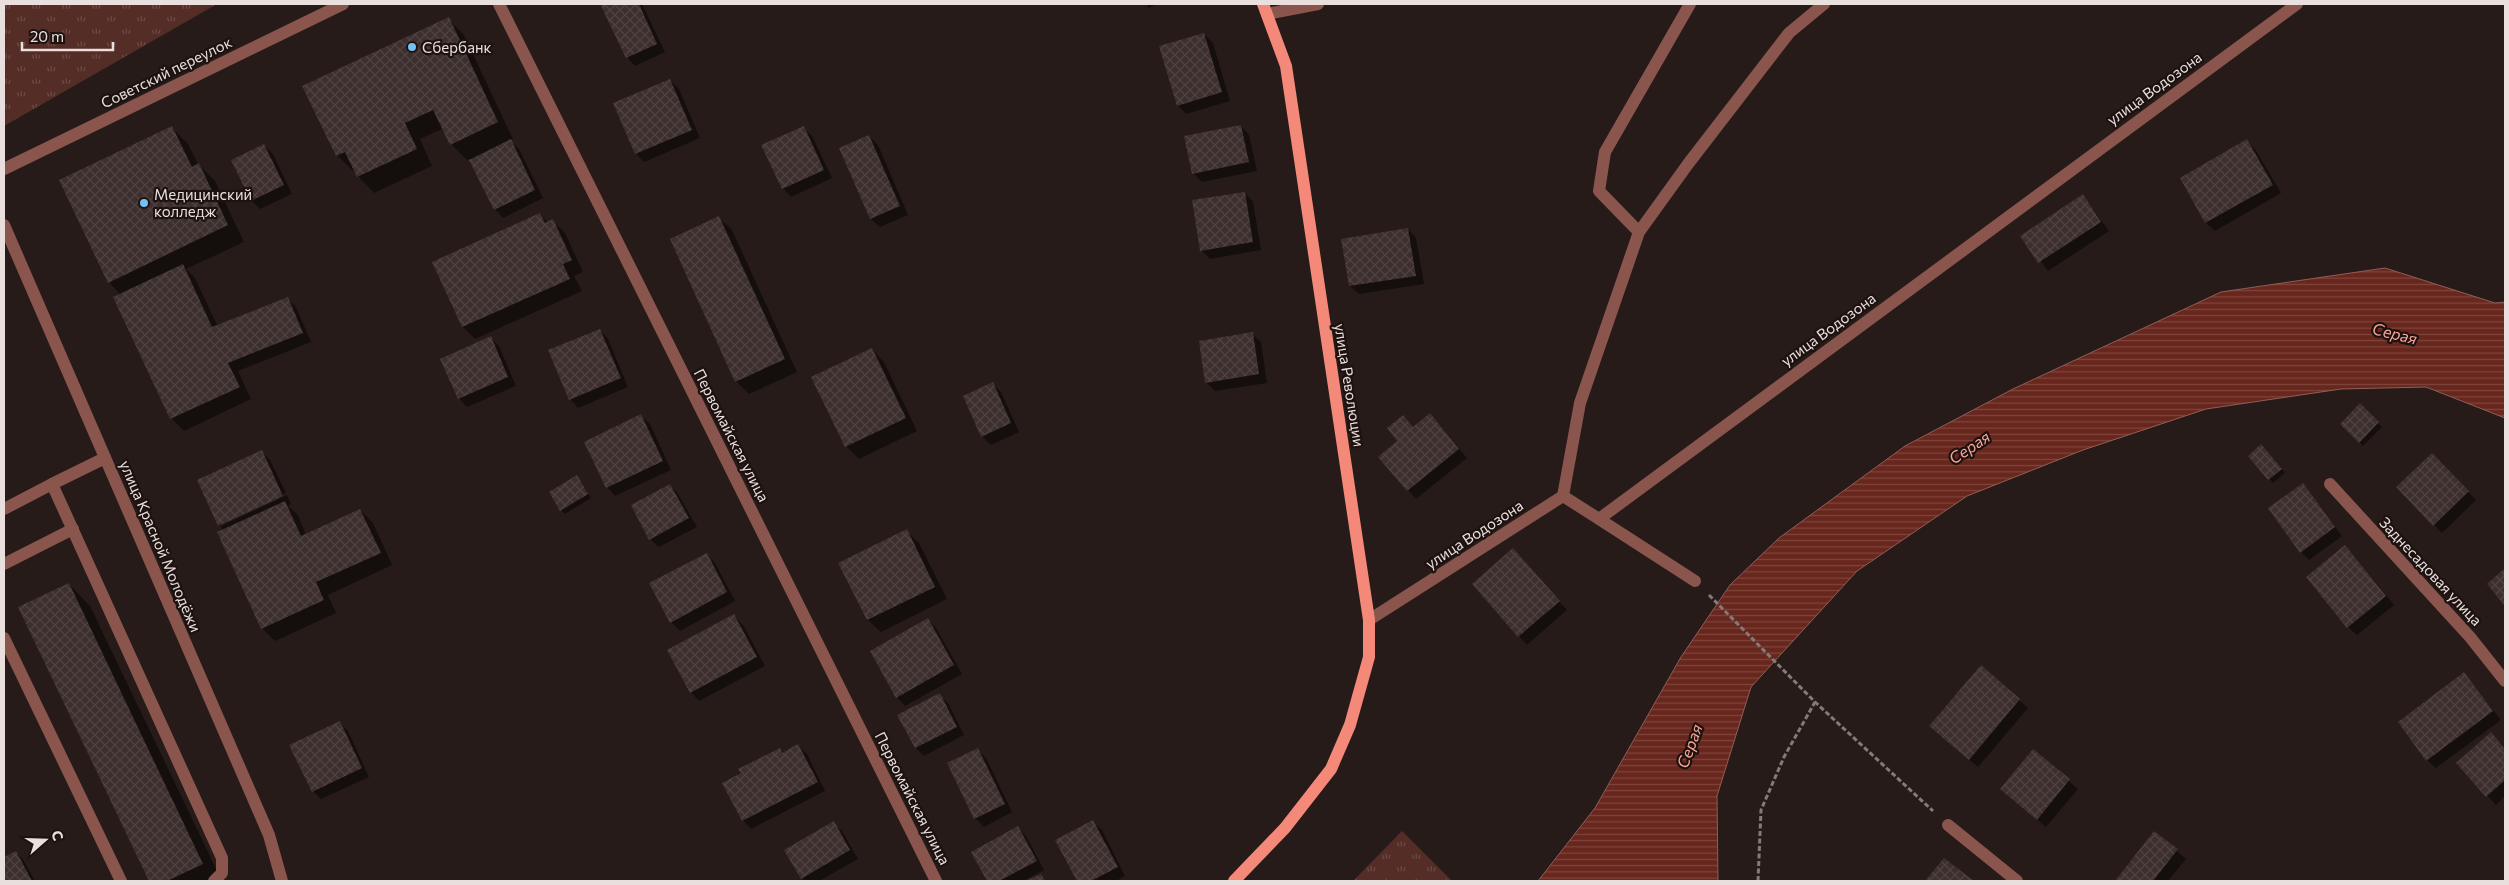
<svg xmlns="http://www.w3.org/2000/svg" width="2509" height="885" font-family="Commissioner,sans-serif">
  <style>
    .grass { fill: url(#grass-tufts) }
    .water { fill: url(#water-rules); stroke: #8f5e57 }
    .shadow { fill: #0007 }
    .building { fill: url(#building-cross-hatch) }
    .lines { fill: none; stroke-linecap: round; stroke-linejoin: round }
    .path { stroke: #847a78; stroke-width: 3; stroke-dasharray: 5 2.5; stroke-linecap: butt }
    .minor { stroke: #89554d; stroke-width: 12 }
    .major { stroke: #f58979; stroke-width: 12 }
    .poi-dot { fill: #73c1f5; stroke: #1d1210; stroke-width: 2 }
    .labels { text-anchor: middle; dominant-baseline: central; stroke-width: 4.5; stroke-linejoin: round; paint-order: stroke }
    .poi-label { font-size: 15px; fill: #e9e0de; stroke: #1d1210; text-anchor: start }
    .street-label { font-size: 15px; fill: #e9e0de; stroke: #1d1210 }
    .water-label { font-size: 16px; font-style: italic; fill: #f9a598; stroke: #1d1210 }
  </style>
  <defs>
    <pattern id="grass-tufts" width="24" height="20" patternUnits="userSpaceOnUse" patternTransform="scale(1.25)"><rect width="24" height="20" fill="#552d27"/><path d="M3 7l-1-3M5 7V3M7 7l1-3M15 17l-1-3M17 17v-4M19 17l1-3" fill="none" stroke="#6d4b46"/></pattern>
    <pattern id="water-rules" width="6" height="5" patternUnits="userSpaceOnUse" patternTransform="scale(1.25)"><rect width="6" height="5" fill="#68261d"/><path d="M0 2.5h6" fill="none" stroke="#7e453d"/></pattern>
    <pattern id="building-cross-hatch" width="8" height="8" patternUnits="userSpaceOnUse" patternTransform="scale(1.25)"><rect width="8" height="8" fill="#3c2f2d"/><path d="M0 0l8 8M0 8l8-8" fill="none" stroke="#4f4341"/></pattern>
  </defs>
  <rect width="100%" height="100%" fill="#271b19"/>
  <!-- grass -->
  <g class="grass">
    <path d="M4,4H217L4,126Z"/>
    <path d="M1402,831L1452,881H1353Z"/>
  </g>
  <!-- water -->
  <path class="water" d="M2385,268L2495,303L2505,302V418L2426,387L2341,389L2206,409L2083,450L1967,496L1857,571L1751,687L1717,796L1718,881H1538L1595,808L1681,657L1730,585L1779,538L1905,446L2013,389L2221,292Z"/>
  <!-- shadow -->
  <g class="shadow">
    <path d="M602,4H642L665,52L635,66L627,57Z"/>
    <path d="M1145,4H1157L1149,8Z"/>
    <path d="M448,19L464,35L513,139L510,140L519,149L543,198L503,218L495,209L470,159L467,160L451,144L444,128L420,139L432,166L374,193L358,176L355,170L353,171L337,155Z"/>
    <path d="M1204,34L1213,43L1230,101L1186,114L1178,105Z"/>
    <path d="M670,80L679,89L700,138L644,162L636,153Z"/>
    <path d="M1241,126L1249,135L1257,171L1202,182L1193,173Z"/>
    <path d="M803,127L812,136L832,178L791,197L783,188Z"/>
    <path d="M172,128L188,144L198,164L215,181L244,242L186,269L195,278L218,327L288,299L296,307L311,342L238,371L251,399L184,431L171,418L121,295L109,282Z"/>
    <path d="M869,136L878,145L908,215L880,227L871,219L841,148Z"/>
    <path d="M2247,141L2255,149L2281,193L2215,231L2206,223L2181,178Z"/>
    <path d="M264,145L273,154L292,194L260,209L252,201Z"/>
    <path d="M1245,193L1253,202L1261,250L1210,259L1201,250Z"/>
    <path d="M2083,196L2109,231L2048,271L2022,236Z"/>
    <path d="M540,214L548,223L553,221L565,233L583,272L574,276L582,291L475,339L463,327Z"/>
    <path d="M719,218L732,230L797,372L749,394L736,381Z"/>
    <path d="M1408,229L1416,238L1424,284L1359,294L1350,286Z"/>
    <path d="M600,330L608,339L628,387L578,408L570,399Z"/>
    <path d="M1252,334L1261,342L1267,383L1215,391L1206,382Z"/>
    <path d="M491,338L499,346L516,386L467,407L459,398Z"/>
    <path d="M872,349L884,362L917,431L859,459L846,446Z"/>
    <path d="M993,384L1001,392L1019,432L991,445L982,436Z"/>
    <path d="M2360,405L2382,427L2363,446L2341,424Z"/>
    <path d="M641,416L650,424L671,470L615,496L607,487Z"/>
    <path d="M1438,423L1467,458L1416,499L1380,457L1413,428Z"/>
    <path d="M2265,450L2285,473L2273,483L2250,456Z"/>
    <path d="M262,452L270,460L286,493L221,523V526L287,495L291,504L288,506L298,515L306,535L360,510L373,523L392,565L328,595L336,613L275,641L262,628L224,530L219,525Z"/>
    <path d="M2432,455L2476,500L2442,533L2398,487Z"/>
    <path d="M577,477L591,498L565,514L561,510Z"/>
    <path d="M670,485L678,494L697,527L659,547L650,539Z"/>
    <path d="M2303,485L2342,536L2309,560L2301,552Z"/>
    <path d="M906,531L919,543L947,599L881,632L868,620L840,563Z"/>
    <path d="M1513,549L1567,610L1527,645L1519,636Z"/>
    <path d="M706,554L715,563L735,601L680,631L671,622Z"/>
    <path d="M2353,555L2394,605L2357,635L2348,627Z"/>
    <path d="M69,584L90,606L222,881H150L20,608Z"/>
    <path d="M734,616L743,625L765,666L699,701L691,692Z"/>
    <path d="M928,620L936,628L962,674L905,706L897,697Z"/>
    <path d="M1981,667L2028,708L1978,767L1939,734Z"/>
    <path d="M2464,674L2501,720L2436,768L2427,760Z"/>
    <path d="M939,695L948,703L964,735L924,756L916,748Z"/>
    <path d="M339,722L348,731L369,777L321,799L313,791Z"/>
    <path d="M2499,742L2505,749V796L2496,805L2458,764Z"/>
    <path d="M798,746L807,754L825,791L751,829L743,820L779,749L783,753Z"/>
    <path d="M977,750L986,758L1012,812L984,827L975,818Z"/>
    <path d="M2033,751L2078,789L2046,827L2002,789Z"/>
    <path d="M1093,822L1102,830L1125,876L1116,881H1078L1057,840Z"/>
    <path d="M833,823L842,831L858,859L819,881H805L802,878Z"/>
    <path d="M1018,828L1026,836L1044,870L1023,881H988L972,852Z"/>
    <path d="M2155,833L2186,859L2168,881H2118Z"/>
    <path d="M16,852L24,861L35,881H4V858Z"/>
  </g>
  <!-- building -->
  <g class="building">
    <path d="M600,4H639L657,44L626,58Z"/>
    <path d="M449,17L498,122L450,145L433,110L405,123L417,149L357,177L345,152L336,156L302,86Z"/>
    <path d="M1204,33L1222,92L1177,106L1159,46Z"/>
    <path d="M670,79L692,130L635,154L613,103Z"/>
    <path d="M1241,125L1249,162L1192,174L1184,136Z"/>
    <path d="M172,126L192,167L199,163L228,225L108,283L59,180Z"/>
    <path d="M804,126L824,170L782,189L761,145Z"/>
    <path d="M869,135L900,206L870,219L839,148Z"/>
    <path d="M511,139L535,190L494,210L469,160Z"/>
    <path d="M2247,139L2273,185L2205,223L2180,178Z"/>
    <path d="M264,144L284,185L251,201L231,160Z"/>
    <path d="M1245,192L1253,242L1200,251L1192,200Z"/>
    <path d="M2083,194L2101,222L2038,263L2020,236Z"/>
    <path d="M540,213L545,223L553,219L572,260L563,264L570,279L462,327L432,262Z"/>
    <path d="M719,216L785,359L735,382L670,239Z"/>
    <path d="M1408,228L1416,276L1349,286L1341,239Z"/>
    <path d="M183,264L212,327L288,297L303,333L228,363L240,387L170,419L113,297Z"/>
    <path d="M600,329L621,378L569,400L548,350Z"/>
    <path d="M1253,332L1259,374L1205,383L1199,341Z"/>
    <path d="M491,336L508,377L458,399L440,359Z"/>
    <path d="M872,348L906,418L845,447L811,377Z"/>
    <path d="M993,382L1011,423L981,437L963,396Z"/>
    <path d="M2360,403L2379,422L2359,443L2340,424Z"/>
    <path d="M1430,413L1459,449L1407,491L1378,457L1397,441L1387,428L1403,415L1413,427Z"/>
    <path d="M641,414L663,461L606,488L584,442Z"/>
    <path d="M2261,444L2282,469L2268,480L2248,456Z"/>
    <path d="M262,450L283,496L218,526L197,480Z"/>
    <path d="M2432,453L2469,491L2433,526L2396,487Z"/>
    <path d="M577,475L588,494L560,511L549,492Z"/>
    <path d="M2303,483L2335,527L2300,553L2268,508Z"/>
    <path d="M670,484L689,518L649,540L631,505Z"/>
    <path d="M285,501L301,536L360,509L381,553L316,582L324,600L261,629L217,532Z"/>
    <path d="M907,529L935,587L867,620L838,563Z"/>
    <path d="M2345,545L2386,596L2347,628L2306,577Z"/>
    <path d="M1513,548L1560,601L1518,637L1472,584Z"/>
    <path d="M707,553L727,592L670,623L649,583Z"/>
    <path d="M2505,568V606L2487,584Z"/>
    <path d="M69,583L203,864L167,881H149L18,607Z"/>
    <path d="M734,614L757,657L690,693L667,650Z"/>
    <path d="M928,618L954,665L896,698L870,651Z"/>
    <path d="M1981,665L2020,699L1969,760L1929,726Z"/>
    <path d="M2464,672L2493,711L2426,761L2398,722Z"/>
    <path d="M940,693L957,727L915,748L897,715Z"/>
    <path d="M340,721L362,768L312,792L289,745Z"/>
    <path d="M2491,732L2505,749V780L2486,797L2456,763Z"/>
    <path d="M798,744L818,782L742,821L722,783L741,773L738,769L780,748L782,753Z"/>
    <path d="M978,748L1005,804L974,819L947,763Z"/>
    <path d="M2033,749L2070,779L2037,820L2000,789Z"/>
    <path d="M1093,820L1118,867L1091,881H1077L1055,840Z"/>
    <path d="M834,821L850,850L801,879L784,850Z"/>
    <path d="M1018,826L1037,861L999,881H987L971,852Z"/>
    <path d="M2154,831L2178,849L2153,881H2115Z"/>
    <path d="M16,851L32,881H4V857Z"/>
    <path d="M1944,858L1974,881H1925Z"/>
    <path d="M1041,874L1045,881H1026Z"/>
  </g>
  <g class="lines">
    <!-- path -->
    <g class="path">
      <path d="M1709,595L1815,702L1933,811"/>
      <path d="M1758,881L1761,810L1784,757L1815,702"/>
    </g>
    <!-- minor -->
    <g class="minor">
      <path d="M499,4L936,881"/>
      <path d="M1267,14L1318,4"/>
      <path d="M4,169L343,4"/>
      <path d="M4,225L269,835L282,881"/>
      <path d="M1639,232L1599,191L1605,152L1690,4"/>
      <path d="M105,458L52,484L222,858V873L214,881"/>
      <path d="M2330,484L2470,637L2505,681"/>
      <path d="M1563,496L1580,403L1639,232L1688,164L1789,33L1824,4"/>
      <path d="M4,509L52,484"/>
      <path d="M1599,519L1695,581"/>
      <path d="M4,564L73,529"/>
      <path d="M1369,620L1563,496L1599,519L2297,4"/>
      <path d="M4,638L121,881"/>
      <path d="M1948,825L2017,881"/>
    </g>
    <!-- major -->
    <path class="major" d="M1234,881L1285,828L1331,769L1350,725L1369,657V620L1286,66L1263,4"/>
  </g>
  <!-- markers -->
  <g class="poi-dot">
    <circle cx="412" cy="47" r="5"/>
    <circle cx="144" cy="203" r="5"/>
  </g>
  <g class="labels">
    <!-- poi labels -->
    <g class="poi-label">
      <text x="422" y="47">Сбербанк</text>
      <text x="154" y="194">Медицинский<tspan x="154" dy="17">колледж</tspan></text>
    </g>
    <!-- street labels -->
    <g class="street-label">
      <text transform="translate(166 72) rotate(-26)">Советский переулок</text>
      <text transform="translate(2154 88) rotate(-36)">улица Водозона</text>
      <text transform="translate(1828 329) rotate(-36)">улица Водозона</text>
      <text transform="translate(1350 385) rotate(81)">улица Революции</text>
      <text transform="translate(732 435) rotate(63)">Первомайская улица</text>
      <text transform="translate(1474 534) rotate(-33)">улица Водозона</text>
      <text transform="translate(161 546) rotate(67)">улица Красной Молодёжи</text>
      <text transform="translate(2431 571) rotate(47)">Заднесадовая улица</text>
      <text transform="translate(913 798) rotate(63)">Первомайская улица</text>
    </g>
    <!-- water labels -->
    <g class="water-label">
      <text transform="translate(2395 333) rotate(14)">Серая</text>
      <text transform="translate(1969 447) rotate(-34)">Серая</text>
      <text transform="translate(1689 746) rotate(-70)">Серая</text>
    </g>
  </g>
  <!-- border -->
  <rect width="2509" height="885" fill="none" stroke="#e9e0de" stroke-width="10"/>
  <!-- north arrow -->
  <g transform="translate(45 840) rotate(70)" stroke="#1d1210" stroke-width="4" paint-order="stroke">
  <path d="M0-4L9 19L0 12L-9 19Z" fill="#e9e0de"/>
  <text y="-8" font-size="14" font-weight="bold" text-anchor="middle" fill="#e9e0de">С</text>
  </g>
  <!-- scale -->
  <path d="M22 42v8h91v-8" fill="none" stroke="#e9e0de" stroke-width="2.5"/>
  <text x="30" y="42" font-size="15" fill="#e9e0de" stroke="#1d1210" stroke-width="4" paint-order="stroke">20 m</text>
</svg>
